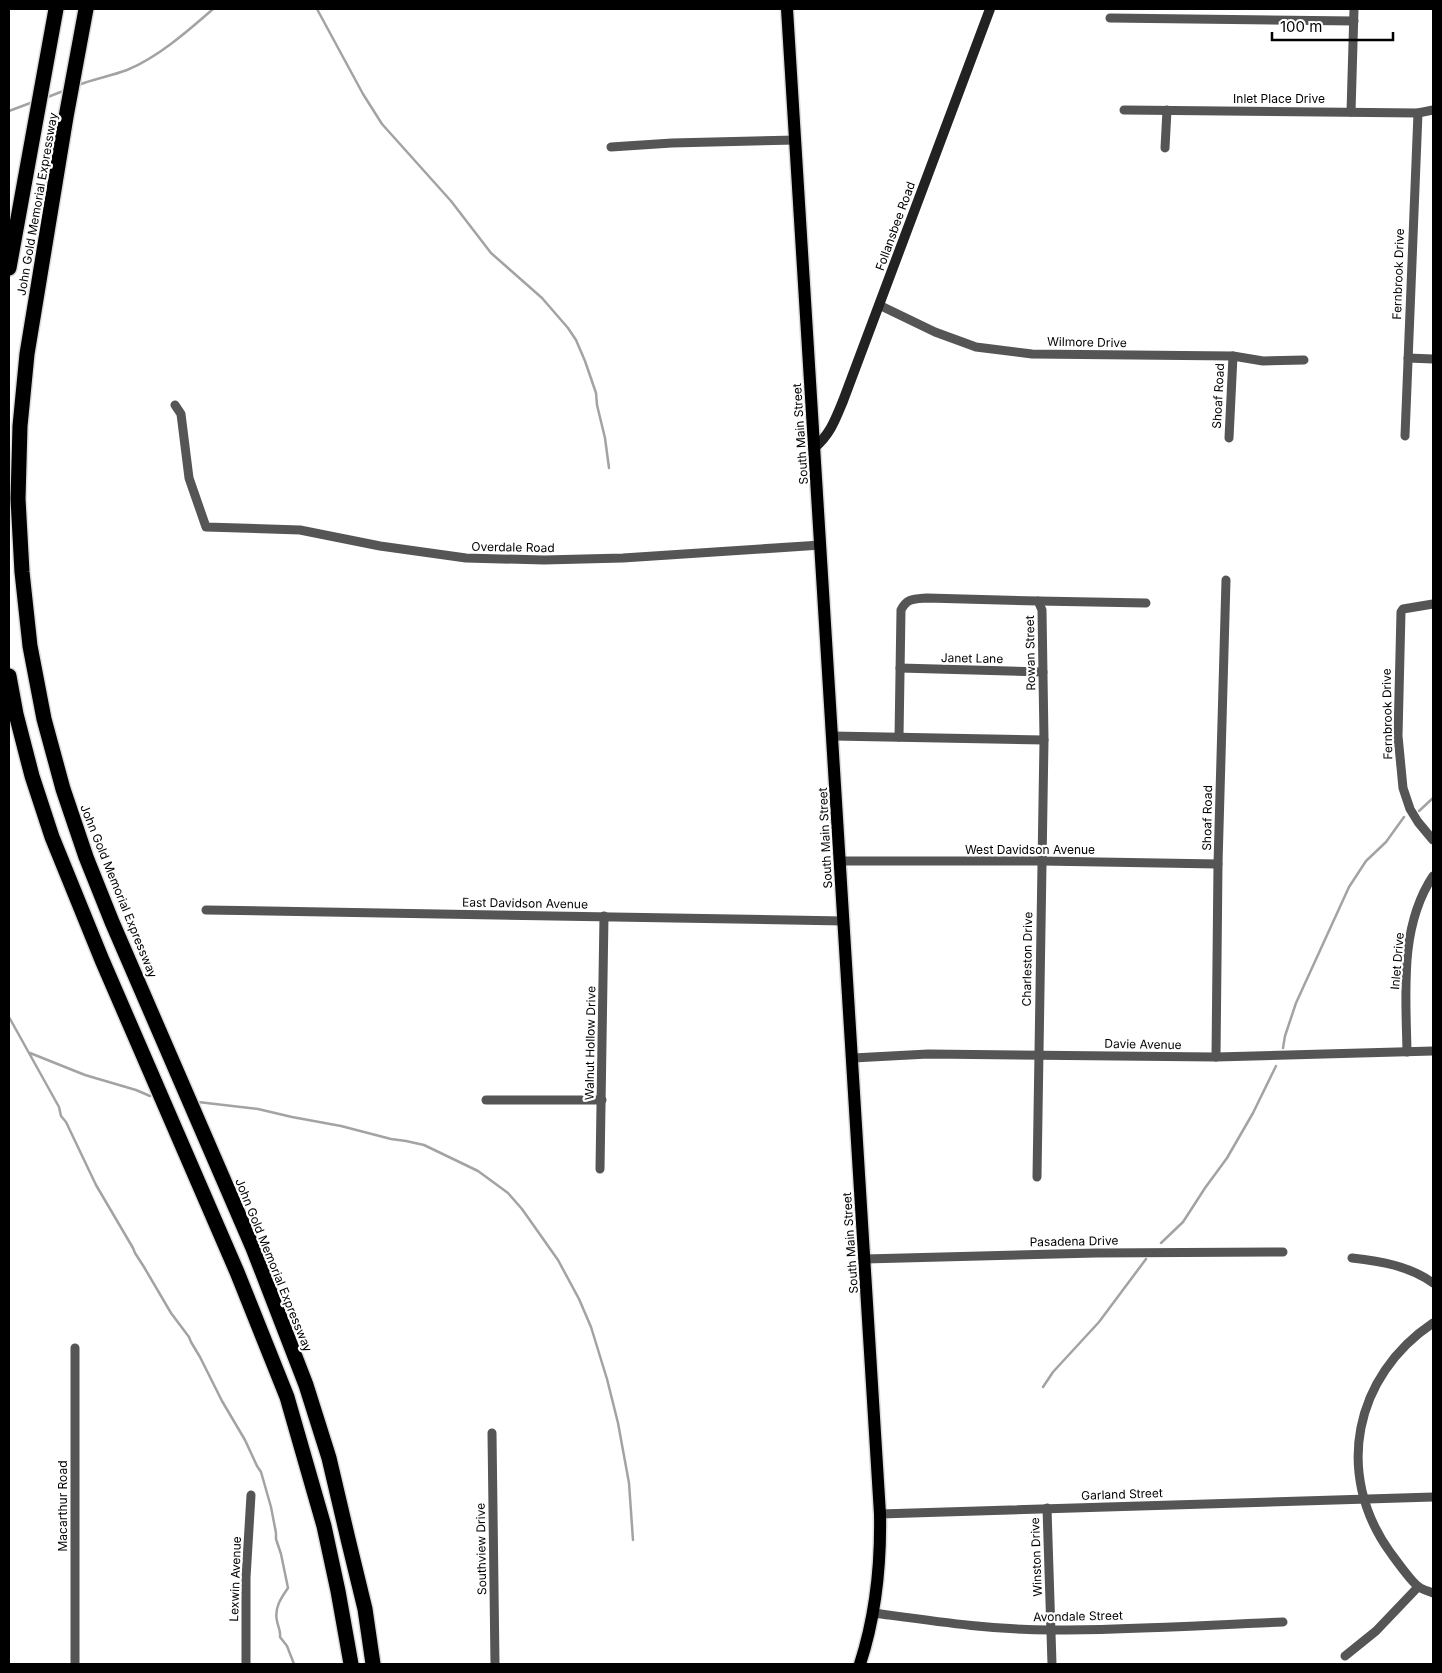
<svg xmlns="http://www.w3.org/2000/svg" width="1442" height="1673" font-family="Inter,sans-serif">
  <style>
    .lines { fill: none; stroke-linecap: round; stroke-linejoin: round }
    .stream { stroke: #a3a3a3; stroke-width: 2.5 }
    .primary-casing { stroke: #dbdbdb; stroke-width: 15 }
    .highway-casing { stroke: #dbdbdb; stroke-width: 18 }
    .street { stroke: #555; stroke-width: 9 }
    .secondary { stroke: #222; stroke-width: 10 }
    .primary { stroke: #000; stroke-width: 12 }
    .highway { stroke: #000; stroke-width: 15 }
    .labels { text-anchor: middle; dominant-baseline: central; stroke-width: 4.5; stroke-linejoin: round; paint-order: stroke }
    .street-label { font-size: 12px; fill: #000; stroke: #fff }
  </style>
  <rect width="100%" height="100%" fill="#fff"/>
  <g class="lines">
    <!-- stream -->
    <g class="stream">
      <path d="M317,9L363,94L382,124L451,201L491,253L542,298L568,328L576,340L585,361L596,393L597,405L605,438L609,468"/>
      <path d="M78,85C94,79 111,76 127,70C158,57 188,31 213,9"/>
      <path d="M45,98L66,90"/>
      <path d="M9,111L33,102"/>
      <path d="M1419,811L1433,798"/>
      <path d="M9,1017L59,1107L61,1116L66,1122L96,1185L133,1248L135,1253L144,1267L171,1313L189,1337L191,1342L200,1357L222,1401L245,1440L257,1466L261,1472L271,1507L276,1533V1539L281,1554L288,1588C281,1598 274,1608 277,1621C278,1627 281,1631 280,1637L287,1646L294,1664"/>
      <path d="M1283,1048L1285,1036L1296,1003L1349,887L1366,861L1386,842L1404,817"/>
      <path d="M30,1053L85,1075L136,1090L150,1096"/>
      <path d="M198,1102L258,1109L292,1117L341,1126L391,1139L406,1141L424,1145L478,1171L508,1193L522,1209L558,1260L579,1299L591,1327L607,1379L618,1423L629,1483L633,1540"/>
      <path d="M1161,1243L1183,1222L1205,1188L1227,1158L1253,1113L1276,1066"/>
      <path d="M1043,1387L1053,1372L1099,1322L1146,1259"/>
    </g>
    <defs>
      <path id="primary" d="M787,9L880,1514C881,1566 876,1615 860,1664"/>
      <g id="highway">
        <path d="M86,9L66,117L27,354L20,426L18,499L22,572L30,646L44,719L63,789L86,857L112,922L253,1248L306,1385L329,1458L348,1539L365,1609L373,1664"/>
        <path d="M9,268L56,9"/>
        <path d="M9,676L16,714L32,776L52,837L102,960L237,1272L287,1397L324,1526L338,1591L351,1664"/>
      </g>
    </defs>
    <!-- primary casing -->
    <use href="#primary" class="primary-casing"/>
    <!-- highway casing -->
    <use href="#highway" class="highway-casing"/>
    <!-- street -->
    <g class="street">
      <path d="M1110,18L1354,21"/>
      <path d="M1124,110L1418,113L1433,110"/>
      <path d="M1351,112L1354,9"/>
      <path d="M611,147L672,143L796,140"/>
      <path d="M1165,148L1167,110"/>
      <path d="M879,305L935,332L976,347L1032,354L1233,356L1263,361L1304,360"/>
      <path d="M1408,358L1433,359"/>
      <path d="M175,405L181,414L189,478L206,527L300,530L380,546L466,558L544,560L623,558L821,545"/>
      <path d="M1405,436L1418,113"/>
      <path d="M1229,438L1233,356"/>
      <path d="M1038,601L1146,603"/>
      <path d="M1433,604L1403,609L1401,612L1398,736L1403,788L1410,809L1418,822L1433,840"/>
      <path d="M900,668L1043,672"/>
      <path d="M833,736L1044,740"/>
      <path d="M899,737L901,610C907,598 914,599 927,598L1038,601L1042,610L1044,740L1037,1177"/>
      <path d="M841,861H1041L1218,864"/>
      <path d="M206,910L844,921"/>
      <path d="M1407,1052C1406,993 1399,927 1433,876"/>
      <path d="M1216,1057L1218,864L1226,580"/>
      <path d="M853,1058L928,1054L1216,1057L1433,1051"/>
      <path d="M486,1100H602"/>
      <path d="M600,1169L604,916"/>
      <path d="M1352,1258C1380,1261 1410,1266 1433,1283"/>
      <path d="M865,1259L1096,1253L1283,1252"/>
      <path d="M1433,1323C1354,1376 1334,1474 1390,1552C1396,1560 1412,1583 1419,1587C1423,1590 1429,1591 1433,1593"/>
      <path d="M75,1348V1664"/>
      <path d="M492,1433L495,1664"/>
      <path d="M1047,1508L1052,1664"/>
      <path d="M880,1514L1433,1497"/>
      <path d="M874,1613C933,1621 992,1630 1052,1630C1129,1630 1206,1625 1283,1622"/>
      <path d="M1345,1656L1376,1631L1418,1587"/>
      <path d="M246,1664V1578L251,1495"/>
    </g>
    <!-- secondary -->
    <path class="secondary" d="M815,447C830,435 836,418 843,401L990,9"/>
    <!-- primary -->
    <use href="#primary" class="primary"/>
    <!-- highway -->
    <use href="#highway" class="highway"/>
  </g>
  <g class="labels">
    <!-- street labels -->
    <g class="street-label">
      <text x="1279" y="98">Inlet Place Drive</text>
      <text transform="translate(37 204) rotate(-80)">John Gold Memorial Expressway</text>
      <text transform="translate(895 226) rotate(-70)">Follansbee Road</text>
      <text transform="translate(1398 274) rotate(-88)">Fernbrook Drive</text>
      <text transform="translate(1087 342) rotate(1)">Wilmore Drive</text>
      <text transform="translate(1218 396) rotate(-87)">Shoaf Road</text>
      <text transform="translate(800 434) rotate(-94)">South Main Street</text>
      <text transform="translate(513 547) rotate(1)">Overdale Road</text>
      <text transform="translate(1030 653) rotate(-91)">Rowan Street</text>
      <text transform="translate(972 658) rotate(1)">Janet Lane</text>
      <text transform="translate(1387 714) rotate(-91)">Fernbrook Drive</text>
      <text transform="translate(1207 818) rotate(-89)">Shoaf Road</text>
      <text transform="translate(825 838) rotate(-93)">South Main Street</text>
      <text x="1030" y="849">West Davidson Avenue</text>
      <text transform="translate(119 891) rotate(68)">John Gold Memorial Expressway</text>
      <text transform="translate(525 903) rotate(1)">East Davidson Avenue</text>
      <text transform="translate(1027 959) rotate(-89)">Charleston Drive</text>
      <text transform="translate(1397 961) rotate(-85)">Inlet Drive</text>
      <text transform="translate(590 1043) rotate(-89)">Walnut Hollow Drive</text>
      <text transform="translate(1143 1044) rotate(1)">Davie Avenue</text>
      <text transform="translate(1074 1241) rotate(-1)">Pasadena Drive</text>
      <text transform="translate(850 1243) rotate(-94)">South Main Street</text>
      <text transform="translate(274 1265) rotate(68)">John Gold Memorial Expressway</text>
      <text transform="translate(1122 1494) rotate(-2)">Garland Street</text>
      <text transform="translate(62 1506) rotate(-90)">Macarthur Road</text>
      <text transform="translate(481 1549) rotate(-91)">Southview Drive</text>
      <text transform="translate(1036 1557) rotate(-92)">Winston Drive</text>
      <text transform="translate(235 1579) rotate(-88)">Lexwin Avenue</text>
      <text transform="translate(1078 1616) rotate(-1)">Avondale Street</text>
    </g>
  </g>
  <!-- border -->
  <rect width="1442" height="1673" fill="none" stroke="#000000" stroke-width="20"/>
  <!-- scale -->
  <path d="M1272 32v8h121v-8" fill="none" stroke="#000000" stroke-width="2.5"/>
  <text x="1280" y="32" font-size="15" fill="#000000" stroke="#ffffff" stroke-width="4" paint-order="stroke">100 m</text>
</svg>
